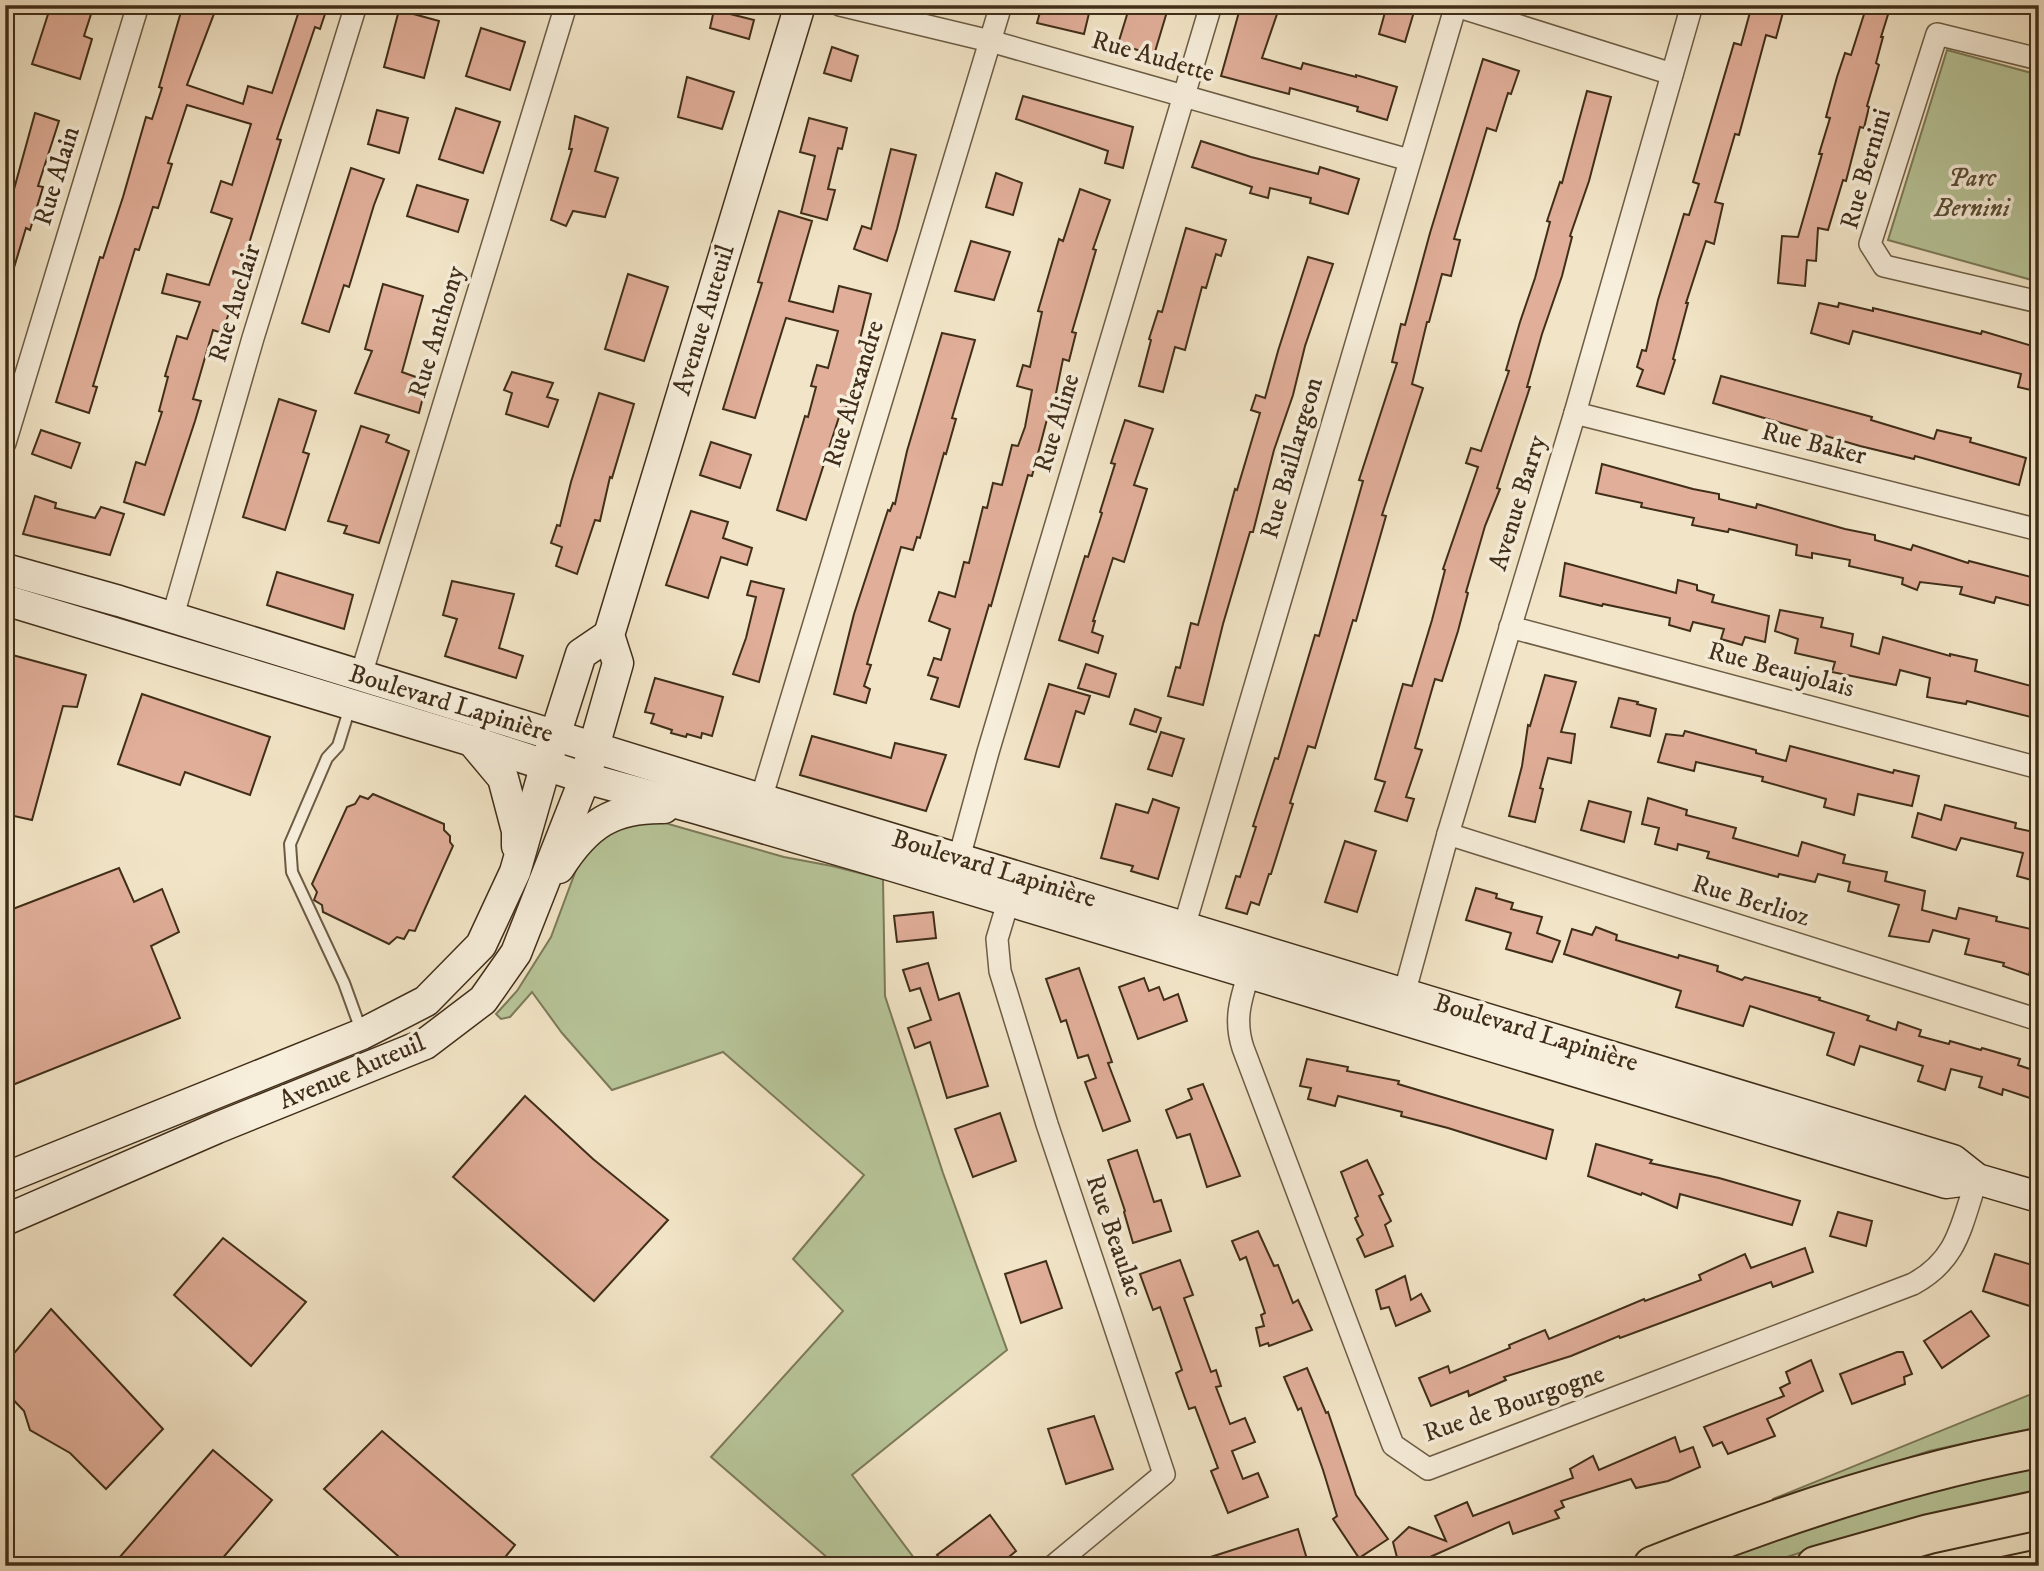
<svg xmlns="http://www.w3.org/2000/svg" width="2044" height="1571" font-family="'IM FELL DW Pica',serif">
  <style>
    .green { fill: #b7c599; stroke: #7c7a59; stroke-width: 2 }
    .building { fill: #e1ae99; stroke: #402e19; stroke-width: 2 }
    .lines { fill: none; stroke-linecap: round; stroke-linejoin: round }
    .lane-casing { stroke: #6c5c44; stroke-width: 14 }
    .street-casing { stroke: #6c5c44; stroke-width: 24 }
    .secondary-casing { stroke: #402e19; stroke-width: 33 }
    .highway-casing { stroke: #402e19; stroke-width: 42 }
    .lane { stroke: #f7eedb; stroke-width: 10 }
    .street { stroke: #f7eedb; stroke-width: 21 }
    .secondary { stroke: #f7eedb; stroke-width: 30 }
    .highway { stroke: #f2e5c7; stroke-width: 38 }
    .tram { stroke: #402e19; stroke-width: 2 }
    .labels { text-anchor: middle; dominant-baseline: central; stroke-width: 7; stroke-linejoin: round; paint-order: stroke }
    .street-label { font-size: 26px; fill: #402e19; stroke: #f7eedb }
    .park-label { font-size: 26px; font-style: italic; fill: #584c33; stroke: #f7eedb }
  </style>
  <rect width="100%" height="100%" fill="#f2e5c7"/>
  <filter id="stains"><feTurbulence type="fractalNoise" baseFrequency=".00286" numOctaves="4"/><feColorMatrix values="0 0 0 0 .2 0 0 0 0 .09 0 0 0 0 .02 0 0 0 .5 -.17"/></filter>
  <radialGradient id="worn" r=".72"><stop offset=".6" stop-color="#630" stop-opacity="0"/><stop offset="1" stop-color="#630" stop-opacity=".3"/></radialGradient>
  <!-- green -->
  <g class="green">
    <path d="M1947,50L2039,75V282L1888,240Z"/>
    <path d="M658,821L784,857L832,866L883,879L885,996L943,1173L1007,1350L852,1475L920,1566H837L711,1457L843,1311L793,1259L864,1175L723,1052L612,1090L562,1033L532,992L510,1017L501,1019L496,1014L517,991L551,937L576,870L586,853L618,827Z"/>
    <path d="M2039,1391V1427L1929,1451L1773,1503V1499Z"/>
    <path d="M2039,1464V1492L1821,1546L1759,1566H1691L1803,1524Z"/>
  </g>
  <!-- building -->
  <g class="building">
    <path d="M51,5H94L84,36L92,39L80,79L32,64Z"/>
    <path d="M183,5H197L215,11L187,85L243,104L248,86L272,93L301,5H328L320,29L315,27L277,139L281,140L247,250L250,251L238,287L222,333L213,330L193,399L201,401L195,421L164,515L124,502L136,462L145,465L162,412L159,411L168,377L165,376L177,336L187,339L200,302L162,293L167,274L209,285L232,219L211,212L221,181L232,185L251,124L187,105L168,163L172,164L158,208L153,207L139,250L135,249L113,320L93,386L97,387L89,413L56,402L100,257L103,258L123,197L146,117L152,119L162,88L159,87Z"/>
    <path d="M1042,5H1091L1084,34L1037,23Z"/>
    <path d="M1130,5H1169L1154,55L1118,44Z"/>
    <path d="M1241,5H1251L1277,14L1262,58L1301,69L1303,63L1356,77V75L1397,87L1387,120L1357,111L1358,107L1290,88L1289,94L1221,76Z"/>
    <path d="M1387,5H1416L1405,42L1379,34Z"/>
    <path d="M1752,5H1785L1776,38L1766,35L1739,135L1735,134L1715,202L1723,204L1714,244L1706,241L1686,303H1688L1673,359L1675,360L1664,394L1637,386L1643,370L1637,367L1642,350L1646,351L1658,300L1684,214L1689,215L1699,184L1693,182L1734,43L1741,45Z"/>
    <path d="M1867,5H1891L1881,37H1883L1876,63L1879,65L1867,106L1869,107L1864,128L1860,127L1846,181L1843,180L1828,230L1818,228L1816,261L1807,260L1805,286L1778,283L1782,236L1798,237L1822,154H1819L1830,118L1826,117L1837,77L1845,53L1851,55Z"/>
    <path d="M399,10L439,21L424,78L384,67Z"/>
    <path d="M714,10L754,20L749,39L710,28Z"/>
    <path d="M481,28L525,42L510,90L466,76Z"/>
    <path d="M832,47L858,56L851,81L824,73Z"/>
    <path d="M1483,59L1519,71L1511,94L1508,93L1496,131L1487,128L1454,239L1460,240L1451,276L1442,274L1429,322H1427L1412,384L1423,388L1382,515L1386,516L1356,621L1353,620L1315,748L1308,746L1290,803L1293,804L1271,874H1269L1259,905L1251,902L1247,914L1226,908L1236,876L1240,877L1256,827L1253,826L1275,758L1278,759L1315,635L1319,636L1363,481L1359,480L1397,363L1392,362L1401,324L1405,325L1430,233Z"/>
    <path d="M687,77L734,92L722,129L678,117Z"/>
    <path d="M1587,91L1611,97L1589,181L1570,236L1572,237L1562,276L1542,334L1527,387H1530L1497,488L1500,489L1485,526L1466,592L1468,593L1458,631L1442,681L1435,679L1415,748L1422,750L1406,797L1414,799L1407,821L1375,811L1385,782L1375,779L1403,684L1412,686L1432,620L1445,570L1443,569L1478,467L1466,463L1471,448L1481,451L1509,371L1506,370L1520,322L1535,278L1550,222L1547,221L1560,182L1562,183Z"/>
    <path d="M1023,96L1133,127L1123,168L1105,163L1108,151L1016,119Z"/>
    <path d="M456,108L500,122L483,173L439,159Z"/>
    <path d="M377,110L408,118L399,153L368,144Z"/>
    <path d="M35,113L59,121L38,186L43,187L30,230L26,228L9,284L5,283V199L11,200Z"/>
    <path d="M575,116L608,128L595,171L618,178L605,217L573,211L566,226L551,220L572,149H569Z"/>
    <path d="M809,118L847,128L842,149L838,148L828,189L835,190L827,220L801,213L815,156L800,152Z"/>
    <path d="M1201,141L1251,157L1318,174L1320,167L1359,179L1348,214L1310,203L1311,198L1270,188L1268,198L1250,193L1252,187L1192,167Z"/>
    <path d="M891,149L916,155L897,229L887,261L854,249L862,226L871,229Z"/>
    <path d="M351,168L384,179L374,205L349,287L344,285L329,332L302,323Z"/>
    <path d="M996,173L1022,183L1013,215L986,207Z"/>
    <path d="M417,185L468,200L458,232L407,216Z"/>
    <path d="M1080,189L1110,200L1093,249L1096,250L1072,332L1076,333L1069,361L1063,359L1053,408H1050L1032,476L1028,475L991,606L989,605L959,707L931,699L938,678L928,675L934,658L941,660L950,629L929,621L939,592L955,597L964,562L969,563L983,507L987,508L993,483L1002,485L1012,445L1018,446L1025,427L1032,390L1017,386L1023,365L1030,367L1042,312L1038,311L1059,239L1063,241Z"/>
    <path d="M779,211L812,221L789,301L833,312L839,286L871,294L860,339L865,341L858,368L843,418L839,417L806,520L777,510L805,416L808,417L816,387L811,386L817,365L828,368L838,331L786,318L755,418L723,409L762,283L758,282Z"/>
    <path d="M1186,228L1226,240L1221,256L1216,254L1206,288L1202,287L1185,350L1175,347L1163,392L1139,386L1151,340L1149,339L1158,311L1162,312Z"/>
    <path d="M971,241L1010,252L994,300L955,291Z"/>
    <path d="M1308,257L1333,264L1305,346L1293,395L1274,450L1253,532H1250L1223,624L1203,705L1168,696L1176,667L1180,668L1191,623L1198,625L1235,489L1237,490L1254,433L1260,413L1251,410L1256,395L1265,398L1278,351Z"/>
    <path d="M628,274L668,287L644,361L605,349Z"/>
    <path d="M383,284L423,296L402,372L427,381L419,413L355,393L372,351L365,349Z"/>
    <path d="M1819,303L1838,307L1839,303L1873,311V308L1981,334L1982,331L2039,348V392L2018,387L2021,374L1853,331L1849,344L1811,333Z"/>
    <path d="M942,333L975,340L952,418L956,419L946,454L944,453L920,538L917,537L913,550L901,547L867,664L871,665L864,686L870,689L866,703L834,694L854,614L888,510L890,511L893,503L895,504L907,451Z"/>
    <path d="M512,372L553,383L547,397L558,400L548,427L506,414L512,393L504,390Z"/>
    <path d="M1721,376L1872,417L1871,420L1934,439L1937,430L1971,438L1970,442L2026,458L2019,485L1915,456L1914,459L1860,446L1713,403Z"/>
    <path d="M599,393L634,404L612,478L610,477L600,521L595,520L577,574L556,566L562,547L551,543L557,525L560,526L571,482Z"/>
    <path d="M279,399L316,411L303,452L309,454L285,530L243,517Z"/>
    <path d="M1125,420L1153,429L1134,485L1147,489L1124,562L1113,558L1093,621H1095L1092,632L1103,636L1098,653L1059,640L1085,556L1088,557L1102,513L1100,512L1115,464L1111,463Z"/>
    <path d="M361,426L389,435L386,442L409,451L379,543L344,533L347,526L328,521Z"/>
    <path d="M41,430L80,443L71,468L32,454Z"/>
    <path d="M711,442L751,455L740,488L700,475Z"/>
    <path d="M1602,464L1693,489L1719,494V499L1756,508L1757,504L1845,529L1875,535V540L1911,550L1913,545L1968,563L1969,561L2039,579V608L1996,597L1994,603L1960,594L1962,587L1920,582L1917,590L1902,584L1903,578L1849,566L1850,560L1812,553V558L1796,555L1797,545L1729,529L1728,532L1692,525L1694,518L1641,507L1642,503L1596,493Z"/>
    <path d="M35,496L56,503L55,508L95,518L101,507L124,514L110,555L23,534Z"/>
    <path d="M691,511L728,522L723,538L752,548L747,565L721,557L708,598L666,585Z"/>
    <path d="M1565,563L1676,593L1678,580L1697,585V590L1714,595L1712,602L1769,616L1765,642L1745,637L1742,645L1721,639L1724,629L1693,622L1690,631L1669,625L1670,618L1603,604L1602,606L1560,596Z"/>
    <path d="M277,572L353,595L344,629L267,605Z"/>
    <path d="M452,581L514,594L499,648L523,656L516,678L445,656L457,619L443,615Z"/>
    <path d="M751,581L784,589L759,682L733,674L746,638L756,597L747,595Z"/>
    <path d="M1780,610L1823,618L1821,627L1853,634L1851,646L1879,654L1883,637L1950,656V654L1977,660L1975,671L2039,688V719L1967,701L1966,704L1927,697L1930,678L1900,670L1896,685L1832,672L1835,662L1795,653L1798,639L1775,631Z"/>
    <path d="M5,653L86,675L77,707L63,706L32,820L5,814Z"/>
    <path d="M1086,664L1116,674L1109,697L1078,688Z"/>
    <path d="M1545,675L1576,682L1561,732L1575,734L1571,763L1548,758L1540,788L1543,789L1535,822L1509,816L1522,766L1528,725L1530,726Z"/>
    <path d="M655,678L723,697L712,736L702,733L701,738L687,734L686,737L671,733L672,730L651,723L654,714L645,712Z"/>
    <path d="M1049,684L1090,696L1084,714L1076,711L1059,767L1025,759Z"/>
    <path d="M142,694L270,737L250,795L185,772L180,785L118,764Z"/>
    <path d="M1619,698L1638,702L1637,704L1656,709L1650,736L1611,727Z"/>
    <path d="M1135,709L1161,718L1156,732L1130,724Z"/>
    <path d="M1685,731L1756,750V753L1786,761L1790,746L1893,773L1894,770L1919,776L1912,806L1858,794L1854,815L1824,807L1826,799L1762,781L1763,777L1696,762L1694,771L1658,762L1666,734L1683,736Z"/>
    <path d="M1161,732L1184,739L1172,776L1148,769Z"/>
    <path d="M812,736L891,758L895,743L946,755L926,811L800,775Z"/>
    <path d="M373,794L444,824V830L450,836V842L453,846L415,931L409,930L404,939L397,937L389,944L323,912L322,905L314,900L317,892L312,884L347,807L355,804L360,796L368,799Z"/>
    <path d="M1648,798L1687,810L1686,815L1736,828L1733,838L1798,856L1802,842L1845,855L1843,863L1887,872L1885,881L1925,891L1922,910L1956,919L1959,908L1997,917L1996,921L2039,931L2029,975L2003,966L2004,963L1965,954L1969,939L1933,930L1929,942L1889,936L1899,905L1848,891L1850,882L1818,874L1815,882L1779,874L1778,877L1707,858L1709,852L1678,844L1677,850L1655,844L1659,828L1642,824Z"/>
    <path d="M1153,799L1179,808L1158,879L1131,871L1133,866L1101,858L1116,804L1148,813Z"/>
    <path d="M1589,801L1631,812L1624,842L1581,830Z"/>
    <path d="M1945,805L2016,823L2015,828L2039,833V882L2017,876L2023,853L1961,838L1956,850L1912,837L1918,813L1941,820Z"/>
    <path d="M1345,841L1376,851L1357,912L1325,902Z"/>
    <path d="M119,868L134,902L162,889L179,932L151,946L180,1018L5,1088V912Z"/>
    <path d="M1476,888L1497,894L1496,898L1513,903L1511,909L1542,917L1537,933L1560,941L1552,962L1506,949L1511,933L1466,920Z"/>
    <path d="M933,912L936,938L897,942L894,916Z"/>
    <path d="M1596,927L1617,935L1616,940L1678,958L1679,955L1718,966L1717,971L1742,980L1745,977L1820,998L1819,1000L1869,1016L1867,1020L1896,1030L1898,1022L1921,1030L1919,1036L1949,1044L1950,1041L1981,1050L1982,1048L2020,1059L2018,1065L2039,1072V1101L2003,1089L2002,1095L1979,1087L1982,1077L1951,1069L1945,1090L1918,1081L1923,1066L1860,1046L1854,1065L1827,1055L1834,1033L1750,1006L1743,1026L1676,1007L1681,991L1564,954L1572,929L1592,935Z"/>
    <path d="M928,963L939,1000L959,993L988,1086L947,1098L930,1042L915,1048L908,1028L931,1020L920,988L910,991L903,970Z"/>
    <path d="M1079,968L1112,1062L1108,1063L1130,1121L1103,1131L1085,1082L1096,1078L1088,1055L1078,1058L1066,1020L1061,1022L1046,979Z"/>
    <path d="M1144,978L1149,991L1159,987L1164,1000L1178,994L1187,1021L1138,1039L1119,987Z"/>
    <path d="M1307,1059L1348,1067L1347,1071L1399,1081L1398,1084L1553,1130L1546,1159L1448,1128L1401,1116L1402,1112L1338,1096L1335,1106L1308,1099L1311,1088L1300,1086Z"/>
    <path d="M1203,1084L1240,1176L1207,1187L1190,1134L1177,1138L1166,1110L1192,1099L1188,1089Z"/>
    <path d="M525,1096L593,1159L668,1220L594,1301L453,1177Z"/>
    <path d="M1000,1113L1016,1161L973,1177L955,1129Z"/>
    <path d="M1596,1144L1652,1160L1650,1163L1719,1178L1800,1201L1792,1225L1680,1194L1677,1208L1642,1193L1641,1195L1588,1176Z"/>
    <path d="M1137,1150L1154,1202L1161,1200L1171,1231L1133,1243L1124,1212L1125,1211L1108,1160Z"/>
    <path d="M1367,1160L1383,1194L1379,1196L1391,1221L1385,1225L1393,1246L1365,1257L1357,1239L1363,1235L1355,1218L1358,1216L1341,1172Z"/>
    <path d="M1838,1212L1872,1221L1866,1246L1830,1236Z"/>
    <path d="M1258,1231L1274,1266L1278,1265L1293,1303L1298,1300L1312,1330L1269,1346L1268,1343L1260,1346L1256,1328L1264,1326L1261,1315L1265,1313L1246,1257L1240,1260L1232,1241Z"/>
    <path d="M223,1238L306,1302L251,1366L174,1295Z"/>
    <path d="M1805,1248L1813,1272L1773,1287L1771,1282L1620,1338L1619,1336L1571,1356L1504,1377L1506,1380L1469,1396L1468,1391L1431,1406L1419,1378L1448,1366L1450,1373L1510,1348L1509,1345L1545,1330L1549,1339L1644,1299L1645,1301L1701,1280L1699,1275L1745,1254L1751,1268Z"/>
    <path d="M1995,1254L2039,1267V1309L1983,1291Z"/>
    <path d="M1180,1260L1193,1295L1184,1298L1211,1372L1216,1370L1221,1386L1216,1387L1230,1424L1245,1418L1255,1442L1232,1451L1243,1479L1258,1473L1268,1497L1228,1513L1211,1471L1218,1468L1195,1407L1189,1409L1176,1373L1182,1370L1160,1307L1153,1310L1140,1274Z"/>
    <path d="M1046,1261L1062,1308L1021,1323L1005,1274Z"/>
    <path d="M1405,1276L1411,1300L1421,1294L1430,1311L1396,1326L1389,1307L1381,1309L1376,1290Z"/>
    <path d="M51,1309L163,1429L106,1489L70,1453L30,1430L24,1411L5,1391V1364Z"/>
    <path d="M1971,1311L1989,1336L1942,1368L1924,1341Z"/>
    <path d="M1897,1352H1903L1912,1374L1904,1377L1905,1384L1852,1404L1840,1374Z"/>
    <path d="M1811,1360L1823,1391L1767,1419L1775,1436L1728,1454L1722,1442L1713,1446L1704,1427L1784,1396L1780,1388L1790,1383L1786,1372Z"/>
    <path d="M1307,1368L1326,1413L1328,1412L1356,1495L1388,1539L1359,1558L1333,1519L1337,1516L1323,1470L1301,1408L1298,1410L1284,1377Z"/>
    <path d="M1094,1416L1113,1469L1066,1484L1048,1429Z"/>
    <path d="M382,1431L515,1545L498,1566H409L324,1489Z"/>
    <path d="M1675,1437L1680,1452L1693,1447L1700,1467L1668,1481L1636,1488L1631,1479L1561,1501L1564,1507L1555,1511L1559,1518L1513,1534L1509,1522L1430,1557L1399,1565L1393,1542L1409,1527L1446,1541L1435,1516L1467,1502L1473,1516L1573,1478L1570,1469L1593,1456L1599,1470Z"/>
    <path d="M213,1450L272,1500L216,1566H112Z"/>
    <path d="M990,1515L1016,1551L998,1566H947L937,1555Z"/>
    <path d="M1298,1529L1309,1566H1196L1195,1562Z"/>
  </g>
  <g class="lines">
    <defs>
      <path id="lane" d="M350,707L338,746L327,758L290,844L292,872L344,983L361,1030"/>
      <g id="street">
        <path d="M840,5L990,41L1409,160"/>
        <path d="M1456,6L1672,74"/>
        <path d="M2039,59L1937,34L1870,244L1884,266L2039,302"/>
        <path d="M1575,413L2039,530"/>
        <path d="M5,443L138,5"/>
        <path d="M172,619L253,338L356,5"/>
        <path d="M1510,627L2039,768"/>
        <path d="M361,675L566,5"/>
        <path d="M761,799L1001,5"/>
        <path d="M1448,834L2039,1020"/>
        <path d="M959,858L988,752L1211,5"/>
        <path d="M1012,889L997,939L1000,971L1047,1124L1164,1474L1053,1566"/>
        <path d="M1184,927L1456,5"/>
        <path d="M1253,960C1244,991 1232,1015 1243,1048L1393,1445L1428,1469L1913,1284C1959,1259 1961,1224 1977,1179"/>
        <path d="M1401,1005L1448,834L1575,413L1692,5"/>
      </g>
      <g id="secondary">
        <path d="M5,569L119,601L761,799L1953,1160L1977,1179L2039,1197"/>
        <path d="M5,600L472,741L585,778L695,808L893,866L1946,1183L1977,1179"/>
        <path d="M472,741L503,778L517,831V846"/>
        <path d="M559,868C587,824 613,807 664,808"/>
        <path d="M5,1178L362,1034L426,1001L481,945L515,872L546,764L581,654L609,635"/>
        <path d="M5,1220L217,1128L425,1044L483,1000L516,953L585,778L618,663L609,635L800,5"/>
      </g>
      <g id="highway">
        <path d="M1653,1566C1778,1516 1906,1473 2039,1448"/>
        <path d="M1816,1566L1929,1534L2039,1510"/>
      </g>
    </defs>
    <!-- lane casing -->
    <use href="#lane" class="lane-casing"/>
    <!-- street casing -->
    <use href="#street" class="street-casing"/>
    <!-- secondary casing -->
    <use href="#secondary" class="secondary-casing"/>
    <!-- highway casing -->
    <use href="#highway" class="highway-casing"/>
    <!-- lane -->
    <use href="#lane" class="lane"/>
    <!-- street -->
    <use href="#street" class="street"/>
    <!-- secondary -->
    <use href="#secondary" class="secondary"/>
    <!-- highway -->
    <use href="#highway" class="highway"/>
    <!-- tram -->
    <path class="tram" d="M1959,1566L2039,1549"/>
  </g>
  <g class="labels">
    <!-- street labels -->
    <g class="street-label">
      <text transform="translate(1153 57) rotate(16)">Rue Audette</text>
      <text transform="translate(1866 169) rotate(-74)">Rue Bernini</text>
      <text transform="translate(57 176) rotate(-73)">Rue Alain</text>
      <text transform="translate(235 303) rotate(-73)">Rue Auclair</text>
      <text transform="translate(704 320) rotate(-73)">Avenue Auteuil</text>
      <text transform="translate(437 332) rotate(-73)">Rue Anthony</text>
      <text transform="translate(854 394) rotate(-73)">Rue Alexandre</text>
      <text transform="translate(1057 423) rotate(-73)">Rue Aline</text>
      <text transform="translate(1814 444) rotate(14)">Rue Baker</text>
      <text transform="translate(1292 458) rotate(-74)">Rue Baillargeon</text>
      <text transform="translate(1518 503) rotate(-73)">Avenue Barry</text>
      <text transform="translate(1781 670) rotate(15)">Rue Beaujolais</text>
      <text transform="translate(451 704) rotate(17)">Boulevard Lapinière</text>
      <text transform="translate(994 869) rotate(17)">Boulevard Lapinière</text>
      <text transform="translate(1751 901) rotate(17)">Rue Berlioz</text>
      <text transform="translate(1536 1033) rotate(17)">Boulevard Lapinière</text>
      <text transform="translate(352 1072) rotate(-23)">Avenue Auteuil</text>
      <text transform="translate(1114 1236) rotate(71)">Rue Beaulac</text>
      <text transform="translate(1514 1404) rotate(-19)">Rue de Bourgogne</text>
    </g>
    <!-- park labels -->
    <g class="park-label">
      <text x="1972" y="178">Parc<tspan x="1972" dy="30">Bernini</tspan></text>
    </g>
  </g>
  <!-- margin -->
  <rect width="2044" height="1571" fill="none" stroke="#f2e5c7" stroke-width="28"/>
  <rect x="7" y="7" width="2030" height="1557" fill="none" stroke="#402e19" stroke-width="3.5"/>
  <rect x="14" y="14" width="2016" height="1543" fill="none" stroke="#402e19" stroke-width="2"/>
  <rect width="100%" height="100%" filter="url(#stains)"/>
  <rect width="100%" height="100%" fill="url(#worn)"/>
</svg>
